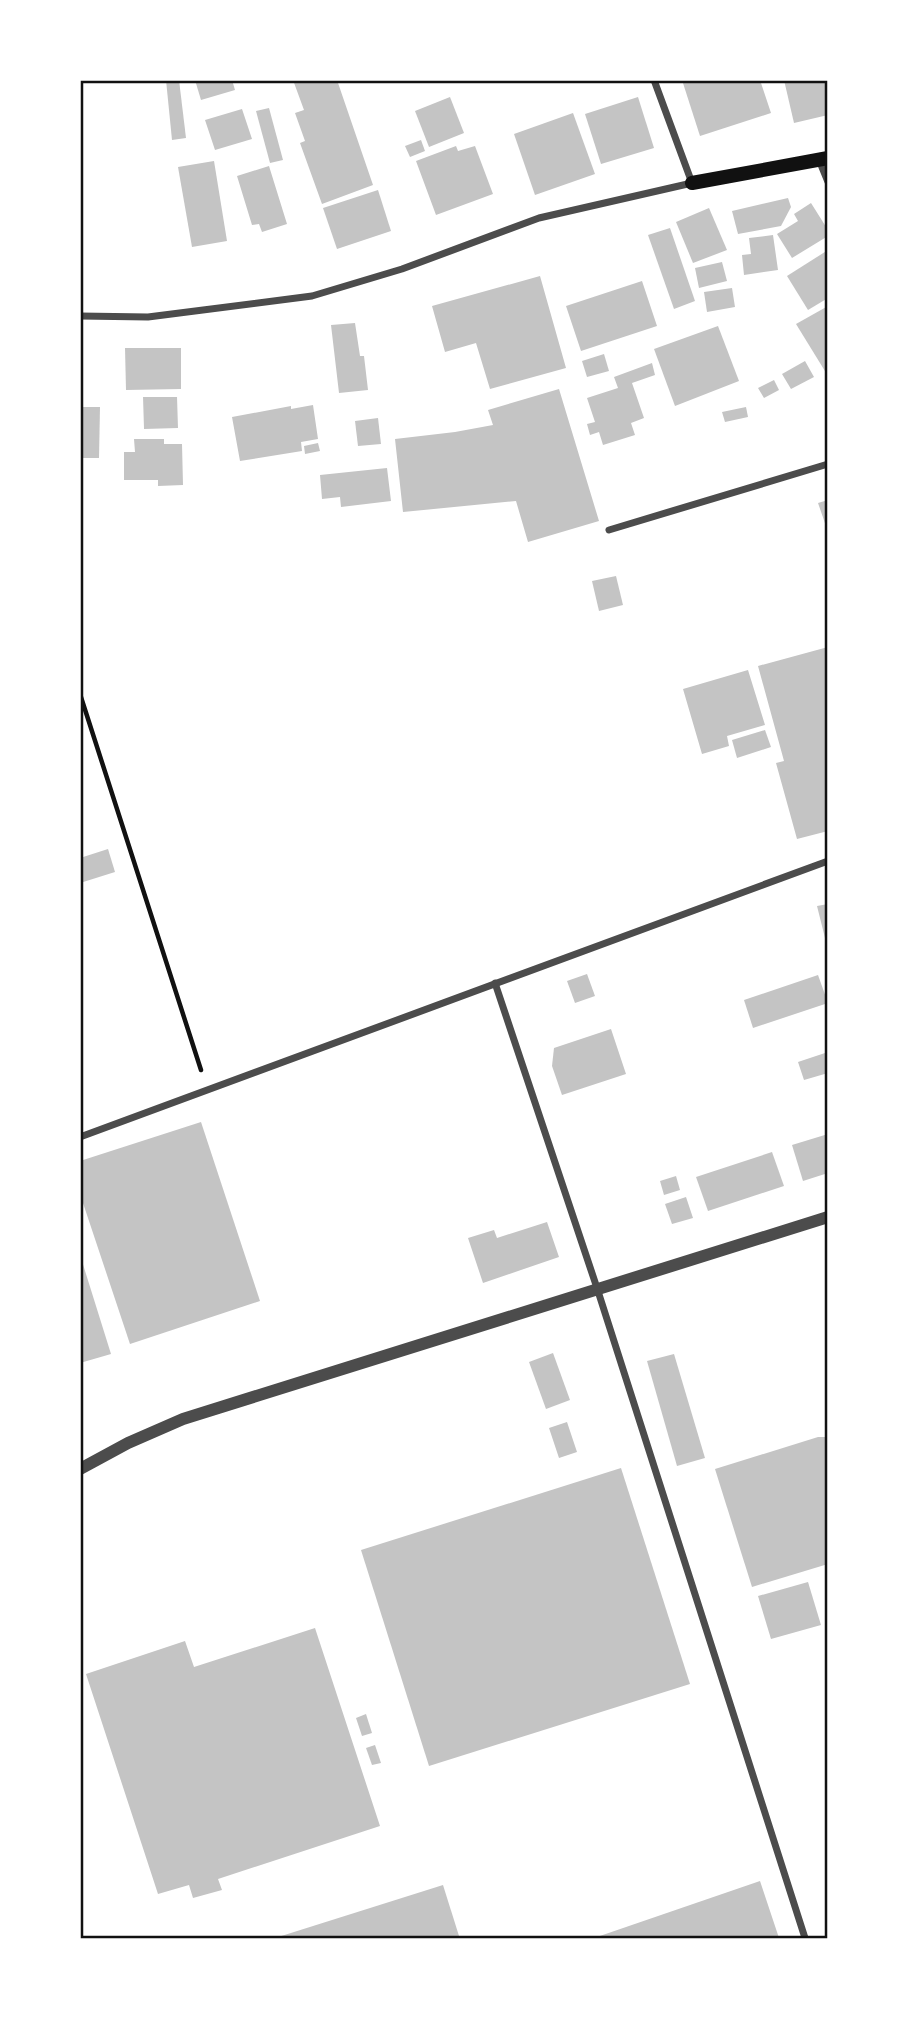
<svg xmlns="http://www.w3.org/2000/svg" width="908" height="2019" font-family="'IBM Plex Sans',sans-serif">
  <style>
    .building { fill: #c4c4c4 }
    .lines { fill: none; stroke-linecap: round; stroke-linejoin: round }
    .path { stroke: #111; stroke-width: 4.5 }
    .minor { stroke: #4c4c4c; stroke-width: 7 }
    .tertiary { stroke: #4c4c4c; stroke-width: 12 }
    .secondary { stroke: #111; stroke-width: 14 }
    .neatline { fill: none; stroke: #111; stroke-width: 2.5 }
  </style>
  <rect width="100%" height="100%" fill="#fff"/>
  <!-- building -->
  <g class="building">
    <path d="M166,80H179L186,138L172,140Z"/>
    <path d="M195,80H232L235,90L201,100Z"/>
    <path d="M293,80H337L373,185L322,204L300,143L305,141L295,113L304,110Z"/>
    <path d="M682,80H760L771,113L700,136Z"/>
    <path d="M784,80H828V115L794,123Z"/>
    <path d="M450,97L464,133L429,147L415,111Z"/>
    <path d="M638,97L654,148L601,164L585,114Z"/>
    <path d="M269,108L283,160L270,163L256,111Z"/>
    <path d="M242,109L252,139L215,150L205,120Z"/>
    <path d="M573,113L595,174L535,195L514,134Z"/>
    <path d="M421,140L425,151L410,157L405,146Z"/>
    <path d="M456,146L458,151L475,146L493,194L436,215L416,161Z"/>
    <path d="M214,161L227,241L192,247L178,167Z"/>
    <path d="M269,166L287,224L262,232L259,224L252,225L237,176Z"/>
    <path d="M378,190L391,231L337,249L323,208Z"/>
    <path d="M788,198L791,207L781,226L738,234L732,211Z"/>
    <path d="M811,203L828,230V236L792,258L777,234L798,221L794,214Z"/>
    <path d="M709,208L727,250L693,263L676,222Z"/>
    <path d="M670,228L695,301L674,309L648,235Z"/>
    <path d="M773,235L778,270L744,275L742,255L751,254L749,238Z"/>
    <path d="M828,250V298L808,310L787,276Z"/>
    <path d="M722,262L727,281L699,288L695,268Z"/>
    <path d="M540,276L566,368L490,389L476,343L445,352L432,306Z"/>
    <path d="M642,281L657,326L581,351L566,306Z"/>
    <path d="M732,288L735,307L707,312L704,292Z"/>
    <path d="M828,306V376L796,324Z"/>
    <path d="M355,323L360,356H364L368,390L339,393L331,325Z"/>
    <path d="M718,326L739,381L675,406L654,349Z"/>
    <path d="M125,348H181V389L126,390Z"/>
    <path d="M604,354L609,371L587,377L582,361Z"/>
    <path d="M805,361L814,377L791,389L782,374Z"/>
    <path d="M652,363L655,375L632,383L644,418L631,423L635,435L603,445L599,432L590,435L587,424L595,422L587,398L618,388L614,377Z"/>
    <path d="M774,380L779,390L764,398L758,388Z"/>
    <path d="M559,389L599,521L528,542L516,501L403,512L395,439L455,432L493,425L488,410Z"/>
    <path d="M143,397H177L178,428L144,429Z"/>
    <path d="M313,405L318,439L301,442L302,451L240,461L232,417L291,406V409Z"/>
    <path d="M80,407H100L99,458H80Z"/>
    <path d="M746,407L748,417L725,422L722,412Z"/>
    <path d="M378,418L381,444L358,446L355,421Z"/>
    <path d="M134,439H164V444H182L183,485L158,486V480H124V452H135Z"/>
    <path d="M318,443L320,451L305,454L304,446Z"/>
    <path d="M387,468L391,501L341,507L340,497L322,499L320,475Z"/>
    <path d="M828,500V529H827L818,503Z"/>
    <path d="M616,576L623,605L599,611L592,581Z"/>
    <path d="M828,647V831L797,839L776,763L784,761L758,666Z"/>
    <path d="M748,670L765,725L727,736L729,746L702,754L683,689Z"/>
    <path d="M765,730L771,747L737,758L732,740Z"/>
    <path d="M108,849L115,872L80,883V858Z"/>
    <path d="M828,904V946H827L817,906Z"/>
    <path d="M587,974L595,996L575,1003L567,981Z"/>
    <path d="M818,975L828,1003L753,1028L744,1000Z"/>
    <path d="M611,1029L626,1074L562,1095L552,1066L554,1048Z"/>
    <path d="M828,1052V1073L804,1080L798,1062Z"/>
    <path d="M201,1122L260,1301L130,1344L80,1194V1161Z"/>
    <path d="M828,1134V1173L803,1181L792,1145Z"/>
    <path d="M772,1152L784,1186L708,1211L696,1177Z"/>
    <path d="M676,1176L680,1190L664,1195L660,1181Z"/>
    <path d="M686,1197L693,1218L672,1224L665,1204Z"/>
    <path d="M547,1222L559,1257L483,1283L468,1238L494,1230L497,1238Z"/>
    <path d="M81,1258L111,1354L80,1363V1259Z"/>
    <path d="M553,1353L570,1400L546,1409L529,1362Z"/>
    <path d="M674,1354L705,1458L677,1466L647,1361Z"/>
    <path d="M567,1422L577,1452L559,1458L549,1428Z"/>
    <path d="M818,1437H828V1564L752,1587L715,1469Z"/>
    <path d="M621,1468L690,1684L429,1766L361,1550Z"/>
    <path d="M808,1582L821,1625L771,1639L758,1596Z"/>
    <path d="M315,1628L380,1826L218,1879L222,1890L193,1898L189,1885L158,1894L86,1674L185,1641L194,1667Z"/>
    <path d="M366,1714L372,1733L362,1736L356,1718Z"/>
    <path d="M375,1745L381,1763L372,1765L366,1748Z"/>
    <path d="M760,1881L779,1938H594Z"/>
    <path d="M443,1885L459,1936L452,1938H275Z"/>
  </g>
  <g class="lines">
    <!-- path -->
    <path class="path" d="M80,694L201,1070"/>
    <!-- minor -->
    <g class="minor">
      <path d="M819,160L828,182"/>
      <path d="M80,316L148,317L312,296L402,269L539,218L692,183L654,80"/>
      <path d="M609,530L828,464"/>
      <path d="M495,983L597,1288L805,1938"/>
      <path d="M80,1137L828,861"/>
    </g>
    <!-- tertiary -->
    <path class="tertiary" d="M80,1469L128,1443L183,1419L828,1217"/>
    <!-- secondary -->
    <path class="secondary" d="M692,183L828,158"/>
  </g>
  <!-- border -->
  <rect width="908" height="2019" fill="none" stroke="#ffffff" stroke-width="164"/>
  <rect x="82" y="82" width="744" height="1855" class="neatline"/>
</svg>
